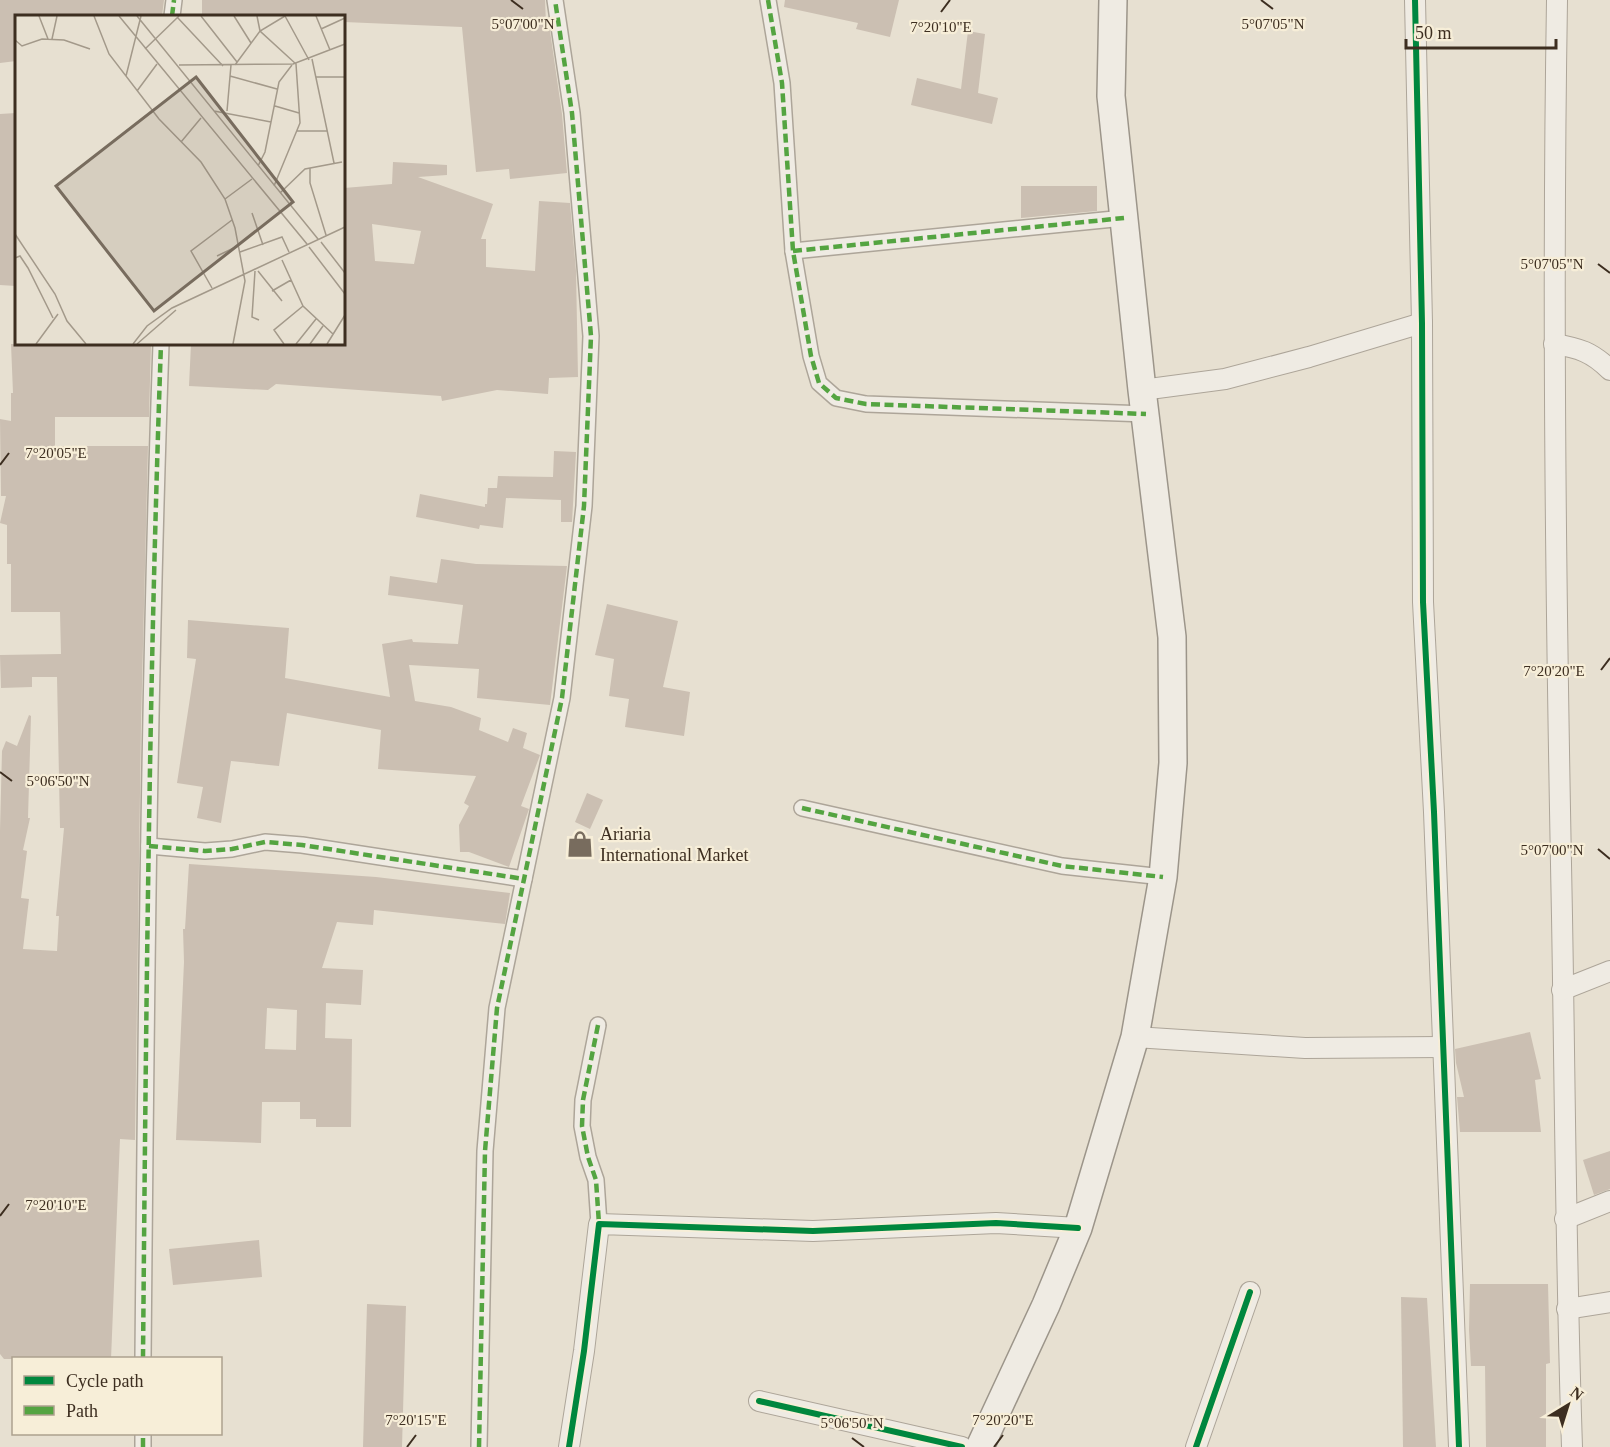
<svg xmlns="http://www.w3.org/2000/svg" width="1610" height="1447" font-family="Georgia,serif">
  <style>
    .building { fill: #cbbfb2; fill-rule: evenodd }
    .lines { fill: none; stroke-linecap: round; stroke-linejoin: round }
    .pedestrian-casing { stroke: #ada599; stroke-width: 18 }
    .minor-casing { stroke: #ada599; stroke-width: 22 }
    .secondary-casing { stroke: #9c958a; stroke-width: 30 }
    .pedestrian { stroke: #efebe3; stroke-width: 15 }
    .minor { stroke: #efebe3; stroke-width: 20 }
    .secondary { stroke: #efebe3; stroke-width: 27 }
    .quiet { stroke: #54a441; stroke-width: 4.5; stroke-dasharray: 9 4.5; stroke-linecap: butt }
    .cycleway-casing { stroke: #f7eed8; stroke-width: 10 }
    .cycleway { stroke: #00873e; stroke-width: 6 }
    .ticks { fill: none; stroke: #3d2e20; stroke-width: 2 }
    .labels { text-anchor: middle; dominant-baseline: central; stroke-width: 4.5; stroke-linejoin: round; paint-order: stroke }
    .poi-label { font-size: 18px; fill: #3d2e20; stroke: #f7eed8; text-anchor: start }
    .inset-road { fill: none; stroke: #a3998a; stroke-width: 1.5 }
    .view { fill: #786c5e; fill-opacity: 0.15; stroke: #786c5e; stroke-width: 3 }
    .inset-edge { fill: none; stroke: #3d2e20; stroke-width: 3 }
    .ticks-label { font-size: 15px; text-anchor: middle; fill: #3d2e20; stroke: #f7eed8; stroke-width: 4.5; stroke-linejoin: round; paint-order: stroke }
  </style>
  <rect width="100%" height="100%" fill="#e7e0d1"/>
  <!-- building -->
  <g class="building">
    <path d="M0,0H164L162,16H16V61L0,63Z"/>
    <path d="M202,0H545L546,24H549L562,114L567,173L510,179L509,169L476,172L462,27L344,22V16H202Z"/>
    <path d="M785,0H899L890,37L856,29L858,23L784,7Z"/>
    <path d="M968,31L985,34L978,93L998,98L992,124L911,105L917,78L961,89Z"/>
    <path d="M16,113V286L0,285V114Z"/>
    <path d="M393,162L447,165V175L418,177L493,204L481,239H486V267L535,271L539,201L570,203L576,271L578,377L549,378L548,394L497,390L442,401L441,396L276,384L268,390L189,386L191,344H344V188L392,184ZM372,224L421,231L414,264L375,261Z"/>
    <path d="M1021,186H1097V211L1021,218Z"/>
    <path d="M11,344H151L149,417H55V446H148L141,724L135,1140L120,1139L111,1359H4L0,1354V831L2,751L6,741L17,746L29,715L31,716L28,818H30L23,850L27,851L21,898L29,899L23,949L57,951L59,916H56L64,828H60L57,677H32V687L1,688L0,655L61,654L60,612H11V564H7V525L0,523L6,496H1L0,419L11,421V393H13Z"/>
    <path d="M554,451L576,452L572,522H561V500L506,498L503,528L480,525L479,529L416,517L420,494L485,507V504H487L488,488H497L498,476L553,477Z"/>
    <path d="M441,559L476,564L567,566L550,705L477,698L479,669L409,665L415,701L451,707L481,718L479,730L508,742L513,728L527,733L523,748L540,755L521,806L529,809L509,867L469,852H460L459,825L469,806L464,803L476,776L378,769L381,730L287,713L279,766L231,761L221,823L197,818L203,787L177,783L196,659L187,658L188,620L289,628L285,678L390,697L382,644L412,639L413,642L458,644L463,605L388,595L390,576L437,583Z"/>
    <path d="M607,604L678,621L663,687L690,692L684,736L625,727L629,699L609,696L614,659L595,655Z"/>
    <path d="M587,793L603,800L590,829L575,822Z"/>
    <path d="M189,864L376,877L510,893L508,906L505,924L374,910L373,925L337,922L322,968L363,970L361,1005L326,1003L325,1038L352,1039L351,1127H316V1119H300V1102H262L261,1143L176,1140L184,962L183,929H185ZM267,1008L297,1010L296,1050L265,1049Z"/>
    <path d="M1530,1032L1541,1079L1535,1080L1541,1132H1460L1457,1097H1464L1456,1063L1455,1049Z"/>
    <path d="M1610,1151V1189L1594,1195L1583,1160Z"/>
    <path d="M259,1240L262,1277L173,1285L169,1249Z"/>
    <path d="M1470,1284H1548L1550,1363L1546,1364V1447H1486L1485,1366H1471L1469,1330Z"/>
    <path d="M1401,1297L1427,1298L1436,1447H1403Z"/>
    <path d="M367,1304L406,1306L402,1447H363Z"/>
  </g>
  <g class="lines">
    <defs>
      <g id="pedestrian">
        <path d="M768,0L782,83L793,251L811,356L819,383L836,398L866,404L1146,414"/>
        <path d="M172,16L174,0"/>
        <path d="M793,251L1124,218"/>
        <path d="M802,808L1062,866L1163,877"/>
        <path d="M149,846L205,851L232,849L265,842L302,845L524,879"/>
        <path d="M598,1025L583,1100L582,1126L588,1157L596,1180L599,1224"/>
        <path d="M143,1358C146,1020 149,682 161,344"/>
        <path d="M143,1447V1434"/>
        <path d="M479,1447L485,1151L497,1008L562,698L584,506L591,336L572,113L555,0"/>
      </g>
      <g id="minor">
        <path d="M1415,0L1422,323L1423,602L1434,812L1459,1447"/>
        <path d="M1557,0C1552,306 1556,611 1562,916C1565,1093 1566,1270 1572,1447"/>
        <path d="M1554,344C1579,348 1592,352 1610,370"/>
        <path d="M1142,390L1225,379L1309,357L1422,323"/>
        <path d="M1562,990L1610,971"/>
        <path d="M1135,1037L1305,1048L1442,1047"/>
        <path d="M1565,1219L1610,1201"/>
        <path d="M1567,1309L1610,1302"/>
        <path d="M759,1401L962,1447"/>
        <path d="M569,1447L584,1351L599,1224L813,1231L996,1223L1078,1228"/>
        <path d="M1196,1447L1250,1292"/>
      </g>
      <path id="secondary" d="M980,1447L1046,1305L1078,1228L1135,1037L1163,877L1173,763L1172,637L1142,390L1111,96L1113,0"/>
    </defs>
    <!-- pedestrian casing -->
    <use href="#pedestrian" class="pedestrian-casing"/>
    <!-- minor casing -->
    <use href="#minor" class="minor-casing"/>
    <!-- secondary casing -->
    <use href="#secondary" class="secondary-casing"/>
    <!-- pedestrian -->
    <use href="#pedestrian" class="pedestrian"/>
    <!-- minor -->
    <use href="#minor" class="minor"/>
    <!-- secondary -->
    <use href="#secondary" class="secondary"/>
    <!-- quiet -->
    <g class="quiet">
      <path d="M768,0L782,83L793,251L811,356L819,383L836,398L866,404L1146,414"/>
      <path d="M172,16L174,0"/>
      <path d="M793,251L1124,218"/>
      <path d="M802,808L1062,866L1163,877"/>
      <path d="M149,846L205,851L232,849L265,842L302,845L524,879"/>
      <path d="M598,1025L583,1100L582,1126L588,1157L596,1180L599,1224"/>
      <path d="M143,1358C146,1020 149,682 161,344"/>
      <path d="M143,1447V1434"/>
      <path d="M479,1447L485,1151L497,1008L562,698L584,506L591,336L572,113L555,0"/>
    </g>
    <defs>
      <g id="cycleway">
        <path d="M1415,0L1422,323L1423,602L1434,812L1459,1447"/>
        <path d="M759,1401L962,1447"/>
        <path d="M569,1447L584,1351L599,1224L813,1231L996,1223L1078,1228"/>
        <path d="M1196,1447L1250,1292"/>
      </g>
    </defs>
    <!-- cycleway casing -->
    <use href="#cycleway" class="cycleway-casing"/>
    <!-- cycleway -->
    <use href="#cycleway" class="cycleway"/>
  </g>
  <!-- ticks -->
  <path class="ticks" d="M511,0L523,9M1261,0L1273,9M941,12L950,0M1598,264L1610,273M0,465L9,453M1601,670L1610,658M0,772L12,781M1598,849L1610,859M0,1216L9,1204M852,1438L864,1447M407,1447L416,1435M994,1447L1003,1435"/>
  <!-- icons -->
  <defs>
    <symbol id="shop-bare" viewBox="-9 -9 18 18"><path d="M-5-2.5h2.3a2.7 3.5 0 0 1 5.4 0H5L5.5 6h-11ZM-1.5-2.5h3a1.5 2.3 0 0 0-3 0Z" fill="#786c5e" stroke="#f7eed8" stroke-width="2.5" paint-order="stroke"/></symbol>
  </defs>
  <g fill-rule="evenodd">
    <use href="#shop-bare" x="561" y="825" width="38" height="38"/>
  </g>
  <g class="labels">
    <!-- poi labels -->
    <g class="poi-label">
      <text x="600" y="834">Ariaria<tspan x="600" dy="21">International Market</tspan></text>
    </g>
  </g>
  <!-- overview -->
  <g transform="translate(15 15)">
    <rect width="330" height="330" fill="#e7e0d1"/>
    <path class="inset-road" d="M24,1L33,24M79,1L94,39L144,104L186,147L210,184L220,213L230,266L218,329M104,1L292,229M122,1L303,224M186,1L222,47M219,1L236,28M242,1L245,16L281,49L285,108L259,171M270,1L294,45M301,1L315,35M162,2L208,51M306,14L330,3M37,24L42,1M0,25L7,31L27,24L49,25L75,34M130,34L164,1M297,44L319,148M164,50L278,49L330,29M220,50L245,16L270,1M111,61L126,1M215,61L262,74M301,62H330M122,76L142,49M260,91L284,98M199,96L256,107M212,96L216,50M282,116H312M166,127L186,103M243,151L250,137L264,67L277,50M295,153V168L311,220M265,178L290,154L327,147M210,184L237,164M237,198L248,230M330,212V102M0,219L40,279L52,306L71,329M306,227L330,258M294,232L330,279M225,237L267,222L274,237M202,241L223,231M0,243L5,241L13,253L38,303M267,245L288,291L318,319M240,256L237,302L244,305M243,256L267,286M197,273L176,236L217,205M257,276L276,265M21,329L43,299M118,329L132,311L157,293L330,212M122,329L161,295M269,329L259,315L288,291M281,329L301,304M295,329L308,311M312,329L330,300"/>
    <path class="view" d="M181,62L278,187L139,296L41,171Z"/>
    <rect width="330" height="330" class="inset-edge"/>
  </g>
  <g class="ticks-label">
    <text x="523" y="29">5°07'00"N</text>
    <text x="1273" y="29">5°07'05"N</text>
    <text x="941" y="32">7°20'10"E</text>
    <text x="1552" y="269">5°07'05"N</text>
    <text x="56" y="458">7°20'05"E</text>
    <text x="1554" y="676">7°20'20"E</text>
    <text x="58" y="786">5°06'50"N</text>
    <text x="1552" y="855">5°07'00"N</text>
    <text x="56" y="1210">7°20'10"E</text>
    <text x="416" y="1425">7°20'15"E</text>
    <text x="1003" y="1425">7°20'20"E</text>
    <text x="852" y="1428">5°06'50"N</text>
  </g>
  <!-- legend -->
  <rect x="12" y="1357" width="210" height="78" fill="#f7eed8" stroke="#ada18e" stroke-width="1.5"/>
  <rect x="24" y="1376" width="30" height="9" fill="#00873e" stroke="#ada18e" stroke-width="1.5"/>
  <text x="66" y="1387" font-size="18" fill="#3d2e20">Cycle path</text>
  <rect x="24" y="1406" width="30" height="9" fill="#54a441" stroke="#ada18e" stroke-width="1.5"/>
  <text x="66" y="1417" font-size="18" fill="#3d2e20">Path</text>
  <!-- north arrow -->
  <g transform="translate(1568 1405) rotate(38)" stroke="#f7eed8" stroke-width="4.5" paint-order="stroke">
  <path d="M0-4.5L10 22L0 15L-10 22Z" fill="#3d2e20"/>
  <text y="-9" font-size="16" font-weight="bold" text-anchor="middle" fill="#3d2e20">N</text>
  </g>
  <!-- scale -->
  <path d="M1406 39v9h150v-9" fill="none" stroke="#3d2e20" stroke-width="3"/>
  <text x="1415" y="39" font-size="18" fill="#3d2e20" stroke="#f7eed8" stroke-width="4.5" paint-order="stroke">50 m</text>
</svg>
